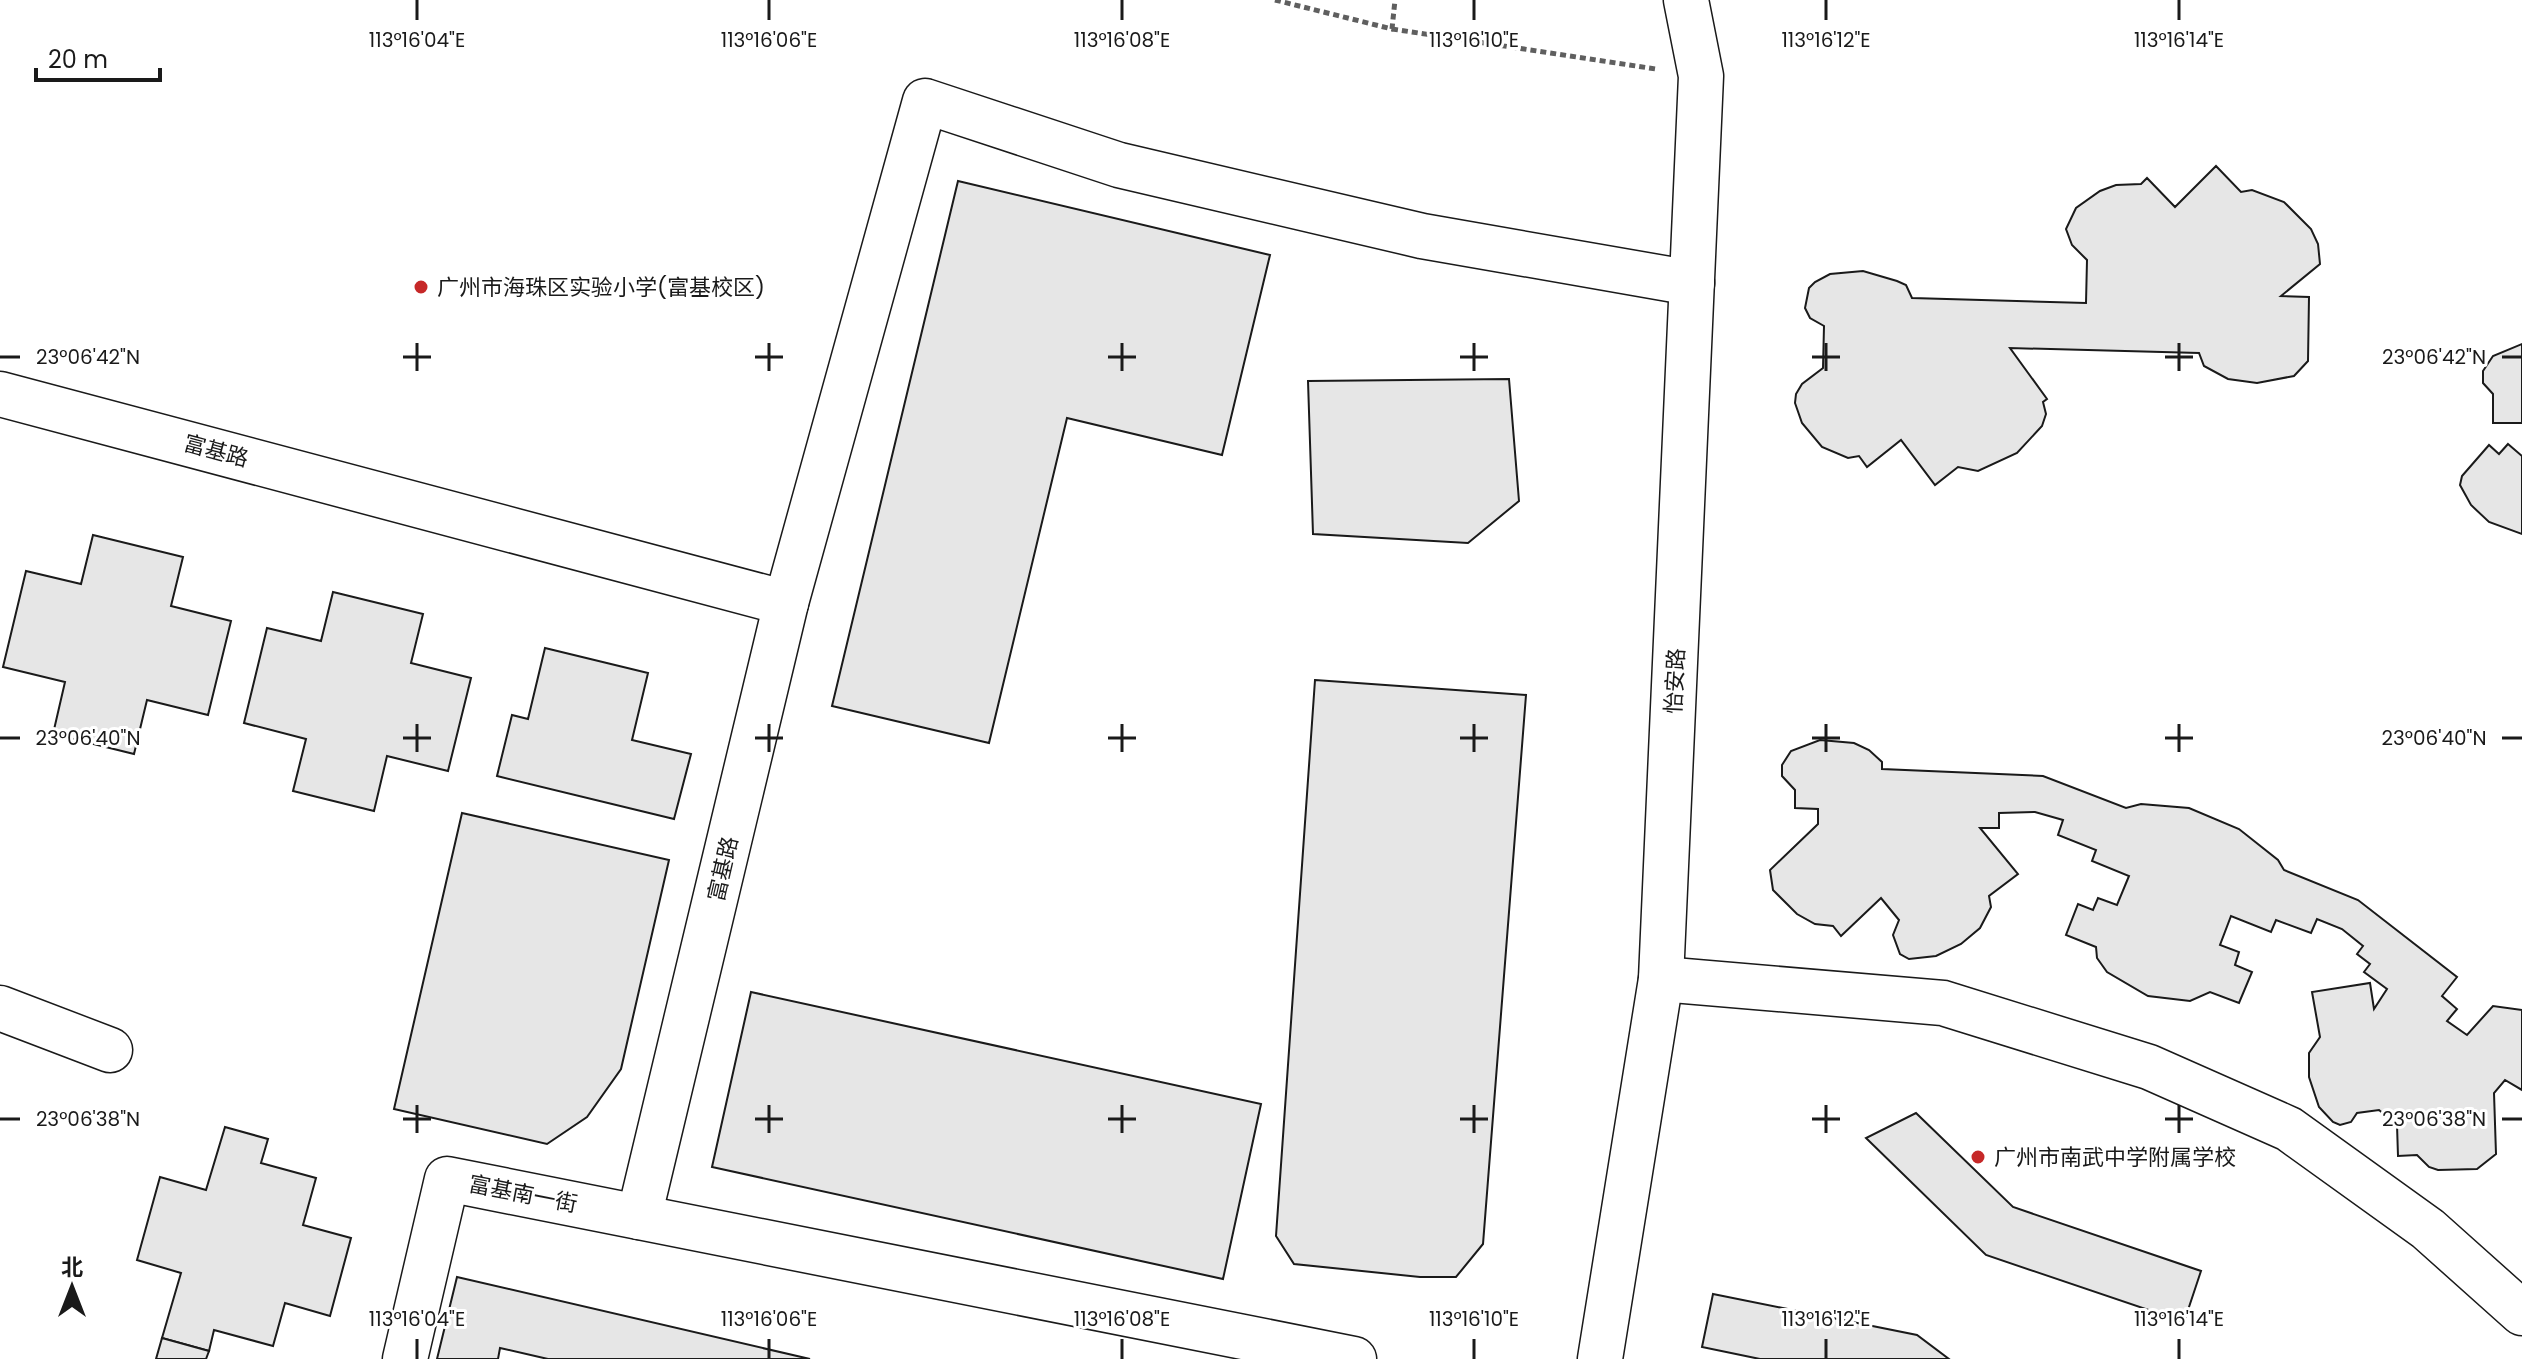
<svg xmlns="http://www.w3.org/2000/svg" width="2522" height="1359" font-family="Poppins,'Noto Sans SC',sans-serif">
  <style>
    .building { fill: #e6e6e6; stroke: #1a1a1a; stroke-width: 2 }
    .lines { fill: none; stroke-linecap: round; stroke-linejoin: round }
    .minor-casing { stroke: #1a1a1a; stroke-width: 47 }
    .path { stroke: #5f5f5f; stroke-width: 5; stroke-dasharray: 6 4; stroke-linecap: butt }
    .minor { stroke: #fff; stroke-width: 44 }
    .ticks { fill: none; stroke: #1a1a1a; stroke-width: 3 }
    .poi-dot { fill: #c62828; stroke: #fff; stroke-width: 3 }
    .labels { text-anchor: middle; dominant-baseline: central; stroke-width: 6; stroke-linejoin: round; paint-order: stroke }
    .poi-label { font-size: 22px; fill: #1a1a1a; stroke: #fff; text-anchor: start }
    .street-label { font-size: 22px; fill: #1a1a1a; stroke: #fff }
    .ticks-label { font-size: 20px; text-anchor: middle; fill: #1a1a1a; stroke: #fff; stroke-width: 6; stroke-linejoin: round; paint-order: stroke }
  </style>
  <rect width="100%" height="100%" fill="#fff"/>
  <!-- building -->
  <g class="building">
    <path d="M2216,166L2241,192L2252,190L2284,202L2311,229L2318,244L2320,264L2281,296L2309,297L2308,361L2294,376L2257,383L2228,379L2204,366L2199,353L2010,348L2047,399L2043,402L2046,414L2042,426L2017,453L1978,471L1958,467L1935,485L1901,440L1867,467L1859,456L1848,458L1822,447L1802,423L1795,403L1796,394L1802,384L1823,368L1824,326L1810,318L1805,308L1809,288L1815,282L1830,274L1863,271L1897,281L1906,285L1912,298L2086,303L2087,260L2072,245L2066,229L2076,208L2100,191L2116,185L2141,184L2147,178L2175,207Z"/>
    <path d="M958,181L1270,255L1222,455L1067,418L989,743L832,706Z"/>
    <path d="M2522,344V423H2493V394L2483,383V371L2493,356Z"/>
    <path d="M1509,379L1519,501L1468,543L1313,534L1308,381Z"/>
    <path d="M2508,444L2522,456V534L2489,522L2471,505L2460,485L2462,476L2489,445L2499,454Z"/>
    <path d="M93,535L183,557L171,606L231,621L208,715L147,700L134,754L53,734L65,682L3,667L26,571L81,584Z"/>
    <path d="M333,592L423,614L411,663L471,678L448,771L387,756L374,811L293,791L306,739L244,723L267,628L321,641Z"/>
    <path d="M545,648L648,673L632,740L691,754L674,819L497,776L512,715L528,719Z"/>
    <path d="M1315,680L1526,695L1483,1244L1456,1277H1420L1294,1264L1276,1236Z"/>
    <path d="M1820,740L1854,743L1869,750L1882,762V769L2043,776L2126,808L2141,804L2189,808L2239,829L2278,860L2284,870L2358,900L2457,977L2442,996L2457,1009L2447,1021L2467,1035L2493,1006L2522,1010V1090L2505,1080L2494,1093L2496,1154L2477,1169L2438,1170L2429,1167L2417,1155L2398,1156L2397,1125L2379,1110L2357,1113L2351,1122L2340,1125L2333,1122L2319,1107L2309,1077V1053L2320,1037L2312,992L2370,983L2374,1009L2387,989L2364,972L2370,964L2357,954L2363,946L2342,929L2317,919L2311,933L2276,920L2271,932L2231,916L2220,945L2239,952L2235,965L2252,972L2239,1003L2210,992L2190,1001L2148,996L2107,972L2097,958L2096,947L2066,935L2078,904L2093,910L2098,898L2117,905L2129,876L2092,861L2096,850L2058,835L2063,820L2035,812L1999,813V828H1980L2018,874L1989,896L1991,907L1980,928L1961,944L1936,956L1909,959L1900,954L1893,935L1899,920L1881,898L1841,936L1833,926L1815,924L1797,914L1773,890L1770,870L1818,824V809L1795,808V790L1782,776V765L1791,751Z"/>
    <path d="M462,813L669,860L621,1069L587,1117L547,1144L394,1109Z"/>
    <path d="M751,992L1261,1104L1223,1279L712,1167Z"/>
    <path d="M1916,1113L2013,1207L2201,1271L2184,1322L1986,1255L1866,1138Z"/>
    <path d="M225,1127L268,1139L261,1163L316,1178L303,1225L351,1238L330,1316L285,1303L273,1346L214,1330L209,1351L162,1338L181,1273L137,1260L160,1177L206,1190Z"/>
    <path d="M457,1277L810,1359H548L500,1348L498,1359H437Z"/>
    <path d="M1713,1294L1917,1335L1949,1359H1760L1702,1347Z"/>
    <path d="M162,1338L209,1351L206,1359H156Z"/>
  </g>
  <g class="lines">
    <defs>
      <g id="minor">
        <path d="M0,394L786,603"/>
        <path d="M1661,979L1943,1003L2149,1067L2289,1129L2428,1229L2522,1313"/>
        <path d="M0,1008L110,1050"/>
        <path d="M639,1217L786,603L925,101L1119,165L1422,236L1692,283"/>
        <path d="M405,1359L447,1179L1354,1359"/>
        <path d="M1600,1359L1661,979L1701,76L1686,0"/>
      </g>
    </defs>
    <!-- minor casing -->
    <use href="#minor" class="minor-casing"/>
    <!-- path -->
    <g class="path">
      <path d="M1275,0L1392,29L1395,0"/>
      <path d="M1392,29L1656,69"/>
    </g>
    <!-- minor -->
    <use href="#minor" class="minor"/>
  </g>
  <!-- ticks -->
  <path class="ticks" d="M417,0V20M769,0V20M1122,0V20M1474,0V20M1826,0V20M2179,0V20M417,343V371M769,343V371M1122,343V371M1474,343V371M1826,343V371M2179,343V371M0,357H20M403,357H431M755,357H783M1108,357H1136M1460,357H1488M1812,357H1840M2165,357H2193M2502,357H2522M417,724V752M769,724V752M1122,724V752M1474,724V752M1826,724V752M2179,724V752M0,738H20M403,738H431M755,738H783M1108,738H1136M1460,738H1488M1812,738H1840M2165,738H2193M2502,738H2522M417,1105V1133M769,1105V1133M1122,1105V1133M1474,1105V1133M1826,1105V1133M2179,1105V1133M0,1119H20M403,1119H431M755,1119H783M1108,1119H1136M1460,1119H1488M1812,1119H1840M2165,1119H2193M2502,1119H2522M417,1339V1359M769,1339V1359M1122,1339V1359M1474,1339V1359M1826,1339V1359M2179,1339V1359"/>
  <!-- markers -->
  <g class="poi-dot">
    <circle cx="421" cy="287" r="8"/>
    <circle cx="1978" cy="1157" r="8"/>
  </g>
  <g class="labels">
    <!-- poi labels -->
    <g class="poi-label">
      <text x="437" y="287">广州市海珠区实验小学(富基校区)</text>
      <text x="1994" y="1157">广州市南武中学附属学校</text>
    </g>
    <!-- street labels -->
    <g class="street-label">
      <text transform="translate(216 451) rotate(15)">富基路</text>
      <text transform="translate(1675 681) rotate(-87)">怡安路</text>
      <text transform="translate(723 869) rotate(-77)">富基路</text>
      <text transform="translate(523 1194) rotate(11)">富基南一街</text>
    </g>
  </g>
  <g class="ticks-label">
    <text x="417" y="47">113°16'04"E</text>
    <text x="769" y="47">113°16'06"E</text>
    <text x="1122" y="47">113°16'08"E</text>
    <text x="1474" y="47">113°16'10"E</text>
    <text x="1826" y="47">113°16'12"E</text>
    <text x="2179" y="47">113°16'14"E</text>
    <text x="88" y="364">23°06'42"N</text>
    <text x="2434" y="364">23°06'42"N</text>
    <text x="88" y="745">23°06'40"N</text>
    <text x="2434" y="745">23°06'40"N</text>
    <text x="88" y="1126">23°06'38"N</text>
    <text x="2434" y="1126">23°06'38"N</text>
    <text x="417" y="1326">113°16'04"E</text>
    <text x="769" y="1326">113°16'06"E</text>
    <text x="1122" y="1326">113°16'08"E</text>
    <text x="1474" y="1326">113°16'10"E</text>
    <text x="1826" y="1326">113°16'12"E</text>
    <text x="2179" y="1326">113°16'14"E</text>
  </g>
  <!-- north arrow -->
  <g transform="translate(72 1287)" stroke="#ffffff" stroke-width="6" paint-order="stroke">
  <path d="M0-6L14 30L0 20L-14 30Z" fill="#1a1a1a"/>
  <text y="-12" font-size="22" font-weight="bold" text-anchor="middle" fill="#1a1a1a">北</text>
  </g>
  <!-- scale -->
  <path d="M36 68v12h124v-12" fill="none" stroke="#1a1a1a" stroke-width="4"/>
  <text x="48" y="68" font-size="24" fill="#1a1a1a" stroke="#ffffff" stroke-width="6" paint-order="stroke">20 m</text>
</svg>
